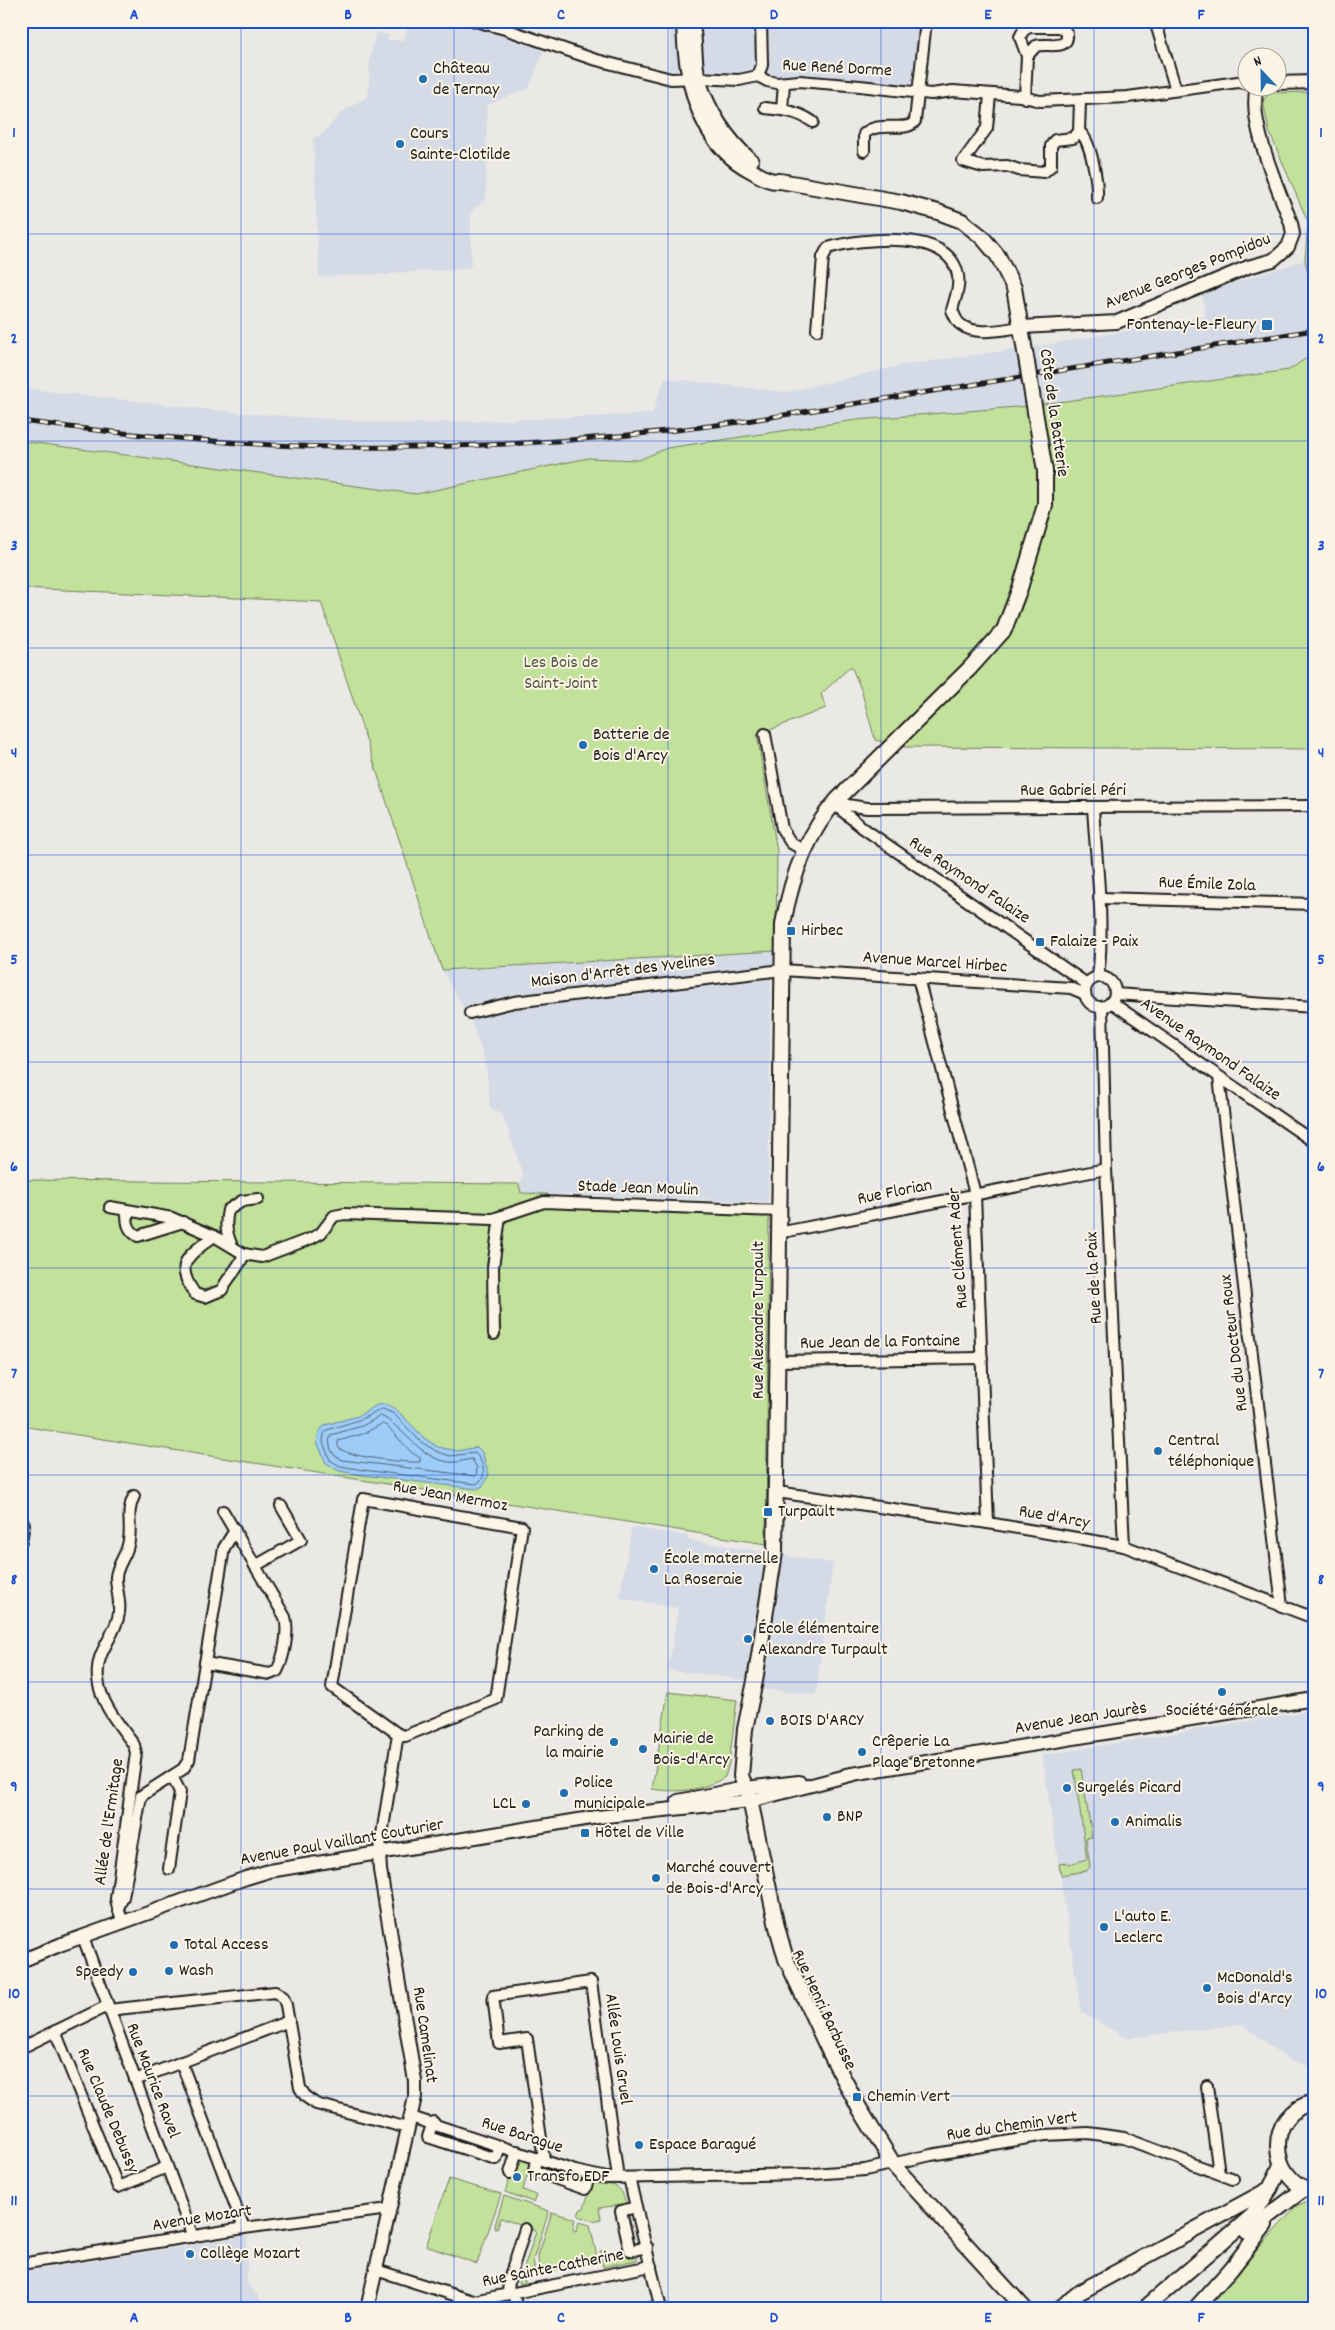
<svg xmlns="http://www.w3.org/2000/svg" width="1335" height="2330" font-family="Dekko,sans-serif">
  <style>
    .built { fill: #d5dbe6 }
    .green { fill: #c2e19a; stroke: #6f7e5b }
    .water { fill: #9dccf8; stroke: #6986a0 }
    .lines { fill: none; stroke-linecap: round; stroke-linejoin: round }
    .shore { stroke: #506274; stroke-width: 1 }
    .minor-casing { stroke: #1c1c1c; stroke-width: 14 }
    .tertiary-casing { stroke: #1c1c1c; stroke-width: 16 }
    .secondary-casing { stroke: #1c1c1c; stroke-width: 18 }
    .minor { stroke: #fcf5e5; stroke-width: 10 }
    .tertiary { stroke: #fcf5e5; stroke-width: 12 }
    .secondary { stroke: #fcf5e5; stroke-width: 14 }
    .rail-casing { stroke: #1c1c1c; stroke-width: 5 }
    .rail { stroke: #fcf5e5; stroke-width: 3; stroke-dasharray: 9; stroke-linecap: butt }
    .secondary-bridge-casing { stroke: #1c1c1c; stroke-width: 18; stroke-linecap: butt }
    .secondary-bridge { stroke: #fcf5e5; stroke-width: 14 }
    .grid { fill: none; stroke: #1d4ed8; stroke-width: 1; stroke-opacity: 0.55 }
    .poi-dot { fill: #1f6fb2; stroke: #fcf5e5; stroke-width: 2 }
    .labels { text-anchor: middle; dominant-baseline: central; stroke-width: 4; stroke-linejoin: round; paint-order: stroke }
    .poi-label { font-size: 18px; fill: #1c1c1c; stroke: #fcf5e5; text-anchor: start }
    .street-label { font-size: 18px; fill: #1c1c1c; stroke: #fcf5e5 }
    .park-label { font-size: 18px; fill: #4e5742; stroke: #fcf5e5 }
    .neatline { fill: none; stroke: #1d4ed8; stroke-width: 2 }
    .grid-label { font-size: 16px; text-anchor: middle; font-weight: bold; fill: #1d4ed8 }
  </style>
  <rect width="100%" height="100%" fill="#eae9e5"/>
  <filter id="ink" filterUnits="userSpaceOnUse"><feTurbulence type="fractalNoise" baseFrequency=".02" numOctaves="2"/><feDisplacementMap in="SourceGraphic" scale="10" xChannelSelector="R" yChannelSelector="G"/><feConvolveMatrix kernelMatrix="1 2 1 2 8 2 1 2 1" color-interpolation-filters="sRGB"/></filter>
  <g filter="url(#ink)">
    <!-- built -->
    <g class="built">
      <path d="M409,21H451L481,28L544,50L529,88L487,105L486,199L471,212V265L467,269L392,273L389,275L382,274L319,277L313,138L322,134L342,112L368,96L370,58L376,33L389,35L388,40H404Z"/>
      <path d="M671,21H922L916,78L910,85L668,71Z"/>
      <path d="M1305,260L1314,300V353L1289,370L1029,406L856,420L667,448L639,460L588,459L415,494L21,441V388L231,412L399,424L652,414L665,378L786,392L903,365L1045,345L1205,317L1202,293Z"/>
      <path d="M776,951L771,978L768,1202L521,1193L519,1184L523,1175L503,1116L490,1107L486,1065L473,1025L442,970Z"/>
      <path d="M632,1527L688,1536V1540L833,1563L816,1695L761,1689V1682L668,1670L678,1608L619,1598Z"/>
      <path d="M1314,1710V2067L1290,2061L1242,2024L1126,2038L1081,2012L1042,1755Z"/>
      <path d="M247,2236V2284L260,2298V2309H21V2272Z"/>
    </g>
    <!-- green -->
    <g class="green">
      <path d="M1314,92V300L1305,260L1308,222L1269,131L1263,101L1269,93Z"/>
      <path d="M1314,353V749L902,747L875,740L861,689L851,666L821,694L826,708L757,735L777,851L776,951L442,970L321,602L21,588V441L416,494L588,458L639,460L667,448L856,420L1029,406L1289,370Z"/>
      <path d="M21,1180L519,1184L521,1193L548,1194V1207L769,1216L766,1544L21,1426Z"/>
      <path d="M668,1692L737,1700L729,1763L725,1777C702,1791 677,1793 652,1789Z"/>
      <path d="M1081,1769L1092,1837L1086,1838L1090,1867L1086,1871L1061,1875L1059,1864L1068,1863L1069,1864L1087,1859L1074,1770Z"/>
      <path d="M517,2158L531,2162L523,2190L536,2195L533,2202L505,2192Z"/>
      <path d="M449,2179L501,2194L477,2264L426,2246Z"/>
      <path d="M592,2183C612,2185 621,2182 626,2204L599,2208L601,2219L593,2221L578,2216L580,2210L584,2208Z"/>
      <path d="M504,2196L549,2211L533,2260L535,2274L524,2277L525,2283L519,2284L536,2231L501,2218L497,2228H494Z"/>
      <path d="M1310,2201H1314V2309H1204L1296,2207Z"/>
      <path d="M552,2212L575,2219L573,2230L576,2231L579,2222L590,2225L598,2261L539,2273L538,2256Z"/>
      <path d="M605,2250L607,2261L637,2254V2260L603,2267L600,2251Z"/>
    </g>
    <!-- water -->
    <path class="water" d="M385,1404L396,1409L424,1438L438,1447L458,1451L477,1447L482,1452L489,1474L483,1486L477,1489L362,1475L339,1471L326,1463L317,1442L319,1431L325,1425L358,1416L377,1405Z"/>
    <g class="lines">
      <!-- shore -->
      <g class="shore">
        <path d="M383,1409L394,1414L421,1442L436,1451L450,1456L475,1453C483,1461 489,1478 476,1484L363,1470L340,1466L330,1460L323,1442L324,1434L327,1430L359,1420Z"/>
        <path d="M381,1416C405,1428 419,1458 449,1462C457,1463 465,1460 472,1459L477,1468L476,1476L342,1460L335,1456L331,1450L329,1441L331,1435L362,1426Z"/>
        <path d="M382,1424L387,1426L411,1452L420,1458V1462C407,1463 344,1457 338,1447V1441L363,1434Z"/>
      </g>
      <defs>
        <g id="minor">
          <path d="M475,21L505,29L593,59L671,79L698,78L739,80L758,76L767,81L777,83L799,81L860,86L931,94L953,91L1020,96L1040,101L1128,97L1238,82L1248,84"/>
          <path d="M1155,21L1176,90"/>
          <path d="M1029,27H1061L1067,33C1069,52 1047,42 1036,46L1027,56L1020,37L1023,31Z"/>
          <path d="M758,76L762,65L761,21"/>
          <path d="M990,95L987,128L963,161L983,167L1007,166L1019,170L1044,172L1051,166V146L1055,140L1073,138L1079,132L1080,100"/>
          <path d="M1025,98L1027,56"/>
          <path d="M765,108C784,110 797,111 813,122"/>
          <path d="M782,109L784,83"/>
          <path d="M1079,132C1091,138 1098,184 1097,198"/>
          <path d="M864,151V134C879,119 907,134 915,121L926,21"/>
          <path d="M817,330L823,257L828,248C860,238 951,228 958,276C960,287 955,299 952,310C954,314 956,321 960,324C975,337 1004,329 1022,327"/>
          <path d="M765,734L782,829L791,843L805,851"/>
          <path d="M834,803L867,808L1314,806"/>
          <path d="M834,804L863,828L1087,984"/>
          <path d="M1093,807C1096,862 1105,923 1098,977"/>
          <path d="M1099,898L1314,904"/>
          <circle cx="1100" cy="992" r="15"/>
          <path d="M918,978L975,1194L988,1523"/>
          <path d="M1115,994L1314,1007"/>
          <path d="M1111,1002L1314,1142"/>
          <path d="M1102,1007L1106,1169L1124,1546"/>
          <path d="M470,1013L514,1002L782,970L1071,988L1085,994"/>
          <path d="M1219,1077L1282,1606"/>
          <path d="M110,1207L172,1218L214,1236L244,1254L262,1257L312,1238L321,1233L334,1216L344,1214L493,1219L544,1202L779,1211"/>
          <path d="M127,1211C127,1222 127,1230 138,1236L183,1222"/>
          <path d="M778,1233L1106,1169"/>
          <path d="M214,1236C188,1256 173,1263 195,1294L205,1297L222,1290C228,1276 239,1269 244,1254"/>
          <path d="M232,1246C226,1233 225,1224 228,1210L242,1201L258,1199"/>
          <path d="M494,1334L493,1267L500,1217"/>
          <path d="M778,1361L982,1358"/>
          <path d="M777,1492L988,1523L1124,1546L1314,1618"/>
          <path d="M363,1499L522,1527L496,1699L405,1736L398,1734L332,1687Z"/>
          <path d="M21,1524H24L21,1541"/>
          <path d="M255,1566L301,1540L281,1506"/>
          <path d="M205,1663L270,1674L277,1671C284,1657 289,1632 285,1617L223,1511"/>
          <path d="M379,1853L398,1734"/>
          <path d="M169,1869L180,1792L172,1776"/>
          <path d="M118,1908L116,1899L136,1753L134,1745C119,1724 101,1705 98,1679C95,1652 112,1641 118,1618C122,1603 116,1591 116,1577C117,1565 126,1556 128,1545C133,1527 125,1514 134,1496"/>
          <path d="M123,1923L118,1908L123,1897L141,1796L183,1769L189,1760L224,1548L235,1530"/>
          <path d="M83,1937L193,2237"/>
          <path d="M108,2010L275,1992L283,1997L286,2005L300,2088L306,2097L316,2104L408,2128"/>
          <path d="M55,2031L118,2187L167,2167"/>
          <path d="M21,2048L107,2006"/>
          <path d="M181,2062L244,2228"/>
          <path d="M135,2080L289,2021"/>
          <path d="M1207,2086L1219,2173"/>
          <path d="M411,2117L575,2171L607,2178L813,2174L865,2170L931,2155L1045,2135L1088,2133L1124,2138L1233,2179"/>
          <path d="M433,2122L428,2137L496,2159L500,2146"/>
          <path d="M536,2158L534,2171L585,2189L590,2175"/>
          <path d="M544,2160L527,2039L499,2043L493,1996L591,1982L618,2178"/>
          <path d="M510,2173L517,2151"/>
          <path d="M629,2178L661,2309"/>
          <path d="M636,2207L621,2211L630,2251L647,2247"/>
          <path d="M21,2264L244,2228L389,2209"/>
          <path d="M376,2270L473,2301L651,2266"/>
          <path d="M513,2293L517,2309"/>
          <path d="M508,2294L509,2280L525,2229"/>
          <path d="M645,2309L660,2306"/>
        </g>
        <g id="tertiary">
          <path d="M1278,83L1314,82"/>
          <path d="M1022,327L1117,322L1248,267L1273,260L1288,247L1293,234L1291,223C1279,190 1247,121 1257,88"/>
          <path d="M846,1775L1314,1699"/>
          <path d="M678,1801L745,1788L799,1782"/>
          <path d="M21,1961L62,1944L246,1878L269,1871L597,1817L750,1801L854,1774"/>
          <path d="M367,2309L415,2097V2081L380,1870L379,1853"/>
        </g>
        <g id="secondary">
          <path d="M684,21C685,77 697,143 752,171C761,176 769,182 780,181L901,202L938,212L962,221L982,237L998,256L1014,288L1027,363"/>
          <path d="M693,32C695,47 694,65 698,79C708,111 726,139 751,161"/>
          <path d="M1314,2102C1265,2113 1267,2179 1314,2192"/>
          <path d="M887,2158L1025,2309"/>
          <path d="M894,2165L858,2106L829,2051L786,1959L777,1927L749,1795L741,1776L745,1729L755,1681L775,1552L783,924C791,880 806,834 837,800L970,668L1004,630L1020,588L1045,505V471L1030,382"/>
          <path d="M1247,2232L1304,2189"/>
          <path d="M1059,2309L1080,2292L1270,2189"/>
          <path d="M1144,2309L1253,2215L1270,2189L1281,2165"/>
          <path d="M1195,2309L1231,2269L1265,2225"/>
        </g>
      </defs>
      <!-- minor casing -->
      <use href="#minor" class="minor-casing"/>
      <!-- tertiary casing -->
      <use href="#tertiary" class="tertiary-casing"/>
      <!-- secondary casing -->
      <use href="#secondary" class="secondary-casing"/>
      <!-- minor -->
      <use href="#minor" class="minor"/>
      <!-- tertiary -->
      <use href="#tertiary" class="tertiary"/>
      <!-- secondary -->
      <use href="#secondary" class="secondary"/>
      <defs>
        <path id="rail" d="M21,421C129,435 236,446 345,447C477,449 609,440 740,422L1314,330"/>
      </defs>
      <!-- rail casing -->
      <use href="#rail" class="rail-casing"/>
      <!-- rail -->
      <use href="#rail" class="rail"/>
      <defs>
        <path id="secondary-bridge" d="M1027,363L1030,382"/>
      </defs>
      <!-- secondary-bridge casing -->
      <use href="#secondary-bridge" class="secondary-bridge-casing"/>
      <!-- secondary-bridge -->
      <use href="#secondary-bridge" class="secondary-bridge"/>
    </g>
  </g>
  <!-- grid -->
  <path class="grid" d="M241,21V2309M454,21V2309M668,21V2309M881,21V2309M1094,21V2309M21,234H1314M21,441H1314M21,648H1314M21,855H1314M21,1062H1314M21,1268H1314M21,1475H1314M21,1682H1314M21,1889H1314M21,2096H1314"/>
  <!-- markers -->
  <g class="poi-dot">
    <circle cx="423" cy="79" r="5"/>
    <circle cx="400" cy="144" r="5"/>
    <rect x="1261" y="319" width="12" height="12" rx="2.5"/>
    <circle cx="583" cy="745" r="5"/>
    <rect x="786" y="926" width="10" height="10" rx="2.5"/>
    <rect x="1035" y="937" width="10" height="10" rx="2.5"/>
    <circle cx="1158" cy="1451" r="5"/>
    <rect x="763" y="1507" width="10" height="10" rx="2.5"/>
    <circle cx="654" cy="1569" r="5"/>
    <circle cx="748" cy="1639" r="5"/>
    <circle cx="1222" cy="1692" r="5"/>
    <circle cx="770" cy="1721" r="5"/>
    <circle cx="614" cy="1742" r="5"/>
    <circle cx="643" cy="1749" r="5"/>
    <circle cx="862" cy="1752" r="5"/>
    <circle cx="1067" cy="1788" r="5"/>
    <circle cx="564" cy="1793" r="5"/>
    <circle cx="526" cy="1804" r="5"/>
    <circle cx="827" cy="1817" r="5"/>
    <circle cx="1115" cy="1822" r="5"/>
    <rect x="580" y="1828" width="10" height="10" rx="2.5"/>
    <circle cx="656" cy="1878" r="5"/>
    <circle cx="1104" cy="1927" r="5"/>
    <circle cx="174" cy="1945" r="5"/>
    <circle cx="169" cy="1971" r="5"/>
    <circle cx="133" cy="1972" r="5"/>
    <circle cx="1207" cy="1988" r="5"/>
    <rect x="852" y="2092" width="10" height="10" rx="2.5"/>
    <circle cx="639" cy="2145" r="5"/>
    <circle cx="517" cy="2177" r="5"/>
    <circle cx="190" cy="2254" r="5"/>
  </g>
  <g class="labels">
    <!-- poi labels -->
    <g class="poi-label">
      <text x="433" y="69">Château<tspan x="433" dy="21">de Ternay</tspan></text>
      <text x="410" y="134">Cours<tspan x="410" dy="21">Sainte-Clotilde</tspan></text>
      <text x="1256" y="325" text-anchor="end">Fontenay-le-Fleury</text>
      <text x="593" y="735">Batterie de<tspan x="593" dy="21">Bois d'Arcy</tspan></text>
      <text x="801" y="931">Hirbec</text>
      <text x="1050" y="942">Falaize - Paix</text>
      <text x="1168" y="1441">Central<tspan x="1168" dy="21">téléphonique</tspan></text>
      <text x="778" y="1512">Turpault</text>
      <text x="664" y="1559">École maternelle<tspan x="664" dy="21">La Roseraie</tspan></text>
      <text x="758" y="1629">École élémentaire<tspan x="758" dy="21">Alexandre Turpault</tspan></text>
      <text x="1222" y="1711" text-anchor="middle">Société Générale</text>
      <text x="780" y="1721">BOIS D'ARCY</text>
      <text x="604" y="1732" text-anchor="end">Parking de<tspan x="604" dy="21">la mairie</tspan></text>
      <text x="653" y="1739">Mairie de<tspan x="653" dy="21">Bois-d'Arcy</tspan></text>
      <text x="872" y="1742">Crêperie La<tspan x="872" dy="21">Plage Bretonne</tspan></text>
      <text x="574" y="1783">Police<tspan x="574" dy="21">municipale</tspan></text>
      <text x="1077" y="1788">Surgelés Picard</text>
      <text x="516" y="1804" text-anchor="end">LCL</text>
      <text x="837" y="1817">BNP</text>
      <text x="1125" y="1822">Animalis</text>
      <text x="595" y="1833">Hôtel de Ville</text>
      <text x="666" y="1868">Marché couvert<tspan x="666" dy="21">de Bois-d'Arcy</tspan></text>
      <text x="1114" y="1917">L'auto E.<tspan x="1114" dy="21">Leclerc</tspan></text>
      <text x="184" y="1945">Total Access</text>
      <text x="179" y="1971">Wash</text>
      <text x="123" y="1972" text-anchor="end">Speedy</text>
      <text x="1217" y="1978">McDonald's<tspan x="1217" dy="21">Bois d'Arcy</tspan></text>
      <text x="867" y="2097">Chemin Vert</text>
      <text x="649" y="2145">Espace Baragué</text>
      <text x="527" y="2177">Transfo EDF</text>
      <text x="200" y="2254">Collège Mozart</text>
    </g>
    <!-- street labels -->
    <g class="street-label">
      <text transform="translate(837 69) rotate(3)">Rue René Dorme</text>
      <text transform="translate(1188 272) rotate(-22)">Avenue Georges Pompidou</text>
      <text transform="translate(1053 413) rotate(82)">Côte de la Batterie</text>
      <text x="1073" y="791">Rue Gabriel Péri</text>
      <text transform="translate(969 881) rotate(34)">Rue Raymond Falaize</text>
      <text transform="translate(1207 885) rotate(2)">Rue Émile Zola</text>
      <text transform="translate(935 963) rotate(4)">Avenue Marcel Hirbec</text>
      <text transform="translate(623 972) rotate(-7)">Maison d'Arrêt des Yvelines</text>
      <text transform="translate(1210 1050) rotate(35)">Avenue Raymond Falaize</text>
      <text transform="translate(638 1189) rotate(2)">Stade Jean Moulin</text>
      <text transform="translate(895 1193) rotate(-11)">Rue Florian</text>
      <text transform="translate(959 1248) rotate(-94)">Rue Clément Ader</text>
      <text transform="translate(1095 1278) rotate(-93)">Rue de la Paix</text>
      <text transform="translate(759 1320) rotate(-90)">Rue Alexandre Turpault</text>
      <text transform="translate(880 1343) rotate(-1)">Rue Jean de la Fontaine</text>
      <text transform="translate(1235 1343) rotate(-97)">Rue du Docteur Roux</text>
      <text transform="translate(450 1497) rotate(10)">Rue Jean Mermoz</text>
      <text transform="translate(1054 1518) rotate(10)">Rue d'Arcy</text>
      <text transform="translate(1081 1719) rotate(-9)">Avenue Jean Jaurès</text>
      <text transform="translate(110 1822) rotate(-82)">Allée de l'Ermitage</text>
      <text transform="translate(342 1843) rotate(-10)">Avenue Paul Vaillant Couturier</text>
      <text transform="translate(823 2010) rotate(65)">Rue Henri Barbusse</text>
      <text transform="translate(424 2035) rotate(82)">Rue Camelinat</text>
      <text transform="translate(617 2049) rotate(82)">Allée Louis Gruel</text>
      <text transform="translate(152 2081) rotate(69)">Rue Maurice Ravel</text>
      <text transform="translate(107 2111) rotate(67)">Rue Claude Debussy</text>
      <text transform="translate(1012 2127) rotate(-8)">Rue du Chemin Vert</text>
      <text transform="translate(522 2136) rotate(18)">Rue Barague</text>
      <text transform="translate(202 2219) rotate(-9)">Avenue Mozart</text>
      <text transform="translate(553 2269) rotate(-11)">Rue Sainte-Catherine</text>
    </g>
    <!-- park labels -->
    <g class="park-label">
      <text x="561" y="663">Les Bois de<tspan x="561" dy="21">Saint-Joint</tspan></text>
    </g>
  </g>
  <!-- margin -->
  <rect width="1335" height="2330" fill="none" stroke="#fcf5e5" stroke-width="55"/>
  <!-- north arrow -->
  <g transform="translate(1262 72) rotate(338)"><circle r="24" fill="#fcf5e5" stroke="#a29e95"/>
  <path d="M0-4L9 19L0 12L-9 19Z" fill="#1f6fb2"/>
  <text y="-8" font-size="14" font-weight="bold" text-anchor="middle" fill="#1c1c1c">N</text>
  </g>
  <rect x="28" y="28" width="1280" height="2274" class="neatline"/>
  <g class="grid-label">
    <text x="134" y="19">A</text>
    <text x="348" y="19">B</text>
    <text x="561" y="19">C</text>
    <text x="774" y="19">D</text>
    <text x="988" y="19">E</text>
    <text x="1201" y="19">F</text>
    <text x="14" y="137">1</text>
    <text x="1321" y="137">1</text>
    <text x="14" y="343">2</text>
    <text x="1321" y="343">2</text>
    <text x="14" y="550">3</text>
    <text x="1321" y="550">3</text>
    <text x="14" y="757">4</text>
    <text x="1321" y="757">4</text>
    <text x="14" y="964">5</text>
    <text x="1321" y="964">5</text>
    <text x="14" y="1171">6</text>
    <text x="1321" y="1171">6</text>
    <text x="14" y="1378">7</text>
    <text x="1321" y="1378">7</text>
    <text x="14" y="1584">8</text>
    <text x="1321" y="1584">8</text>
    <text x="14" y="1791">9</text>
    <text x="1321" y="1791">9</text>
    <text x="14" y="1998">10</text>
    <text x="1321" y="1998">10</text>
    <text x="14" y="2205">11</text>
    <text x="1321" y="2205">11</text>
    <text x="134" y="2322">A</text>
    <text x="348" y="2322">B</text>
    <text x="561" y="2322">C</text>
    <text x="774" y="2322">D</text>
    <text x="988" y="2322">E</text>
    <text x="1201" y="2322">F</text>
  </g>
</svg>
